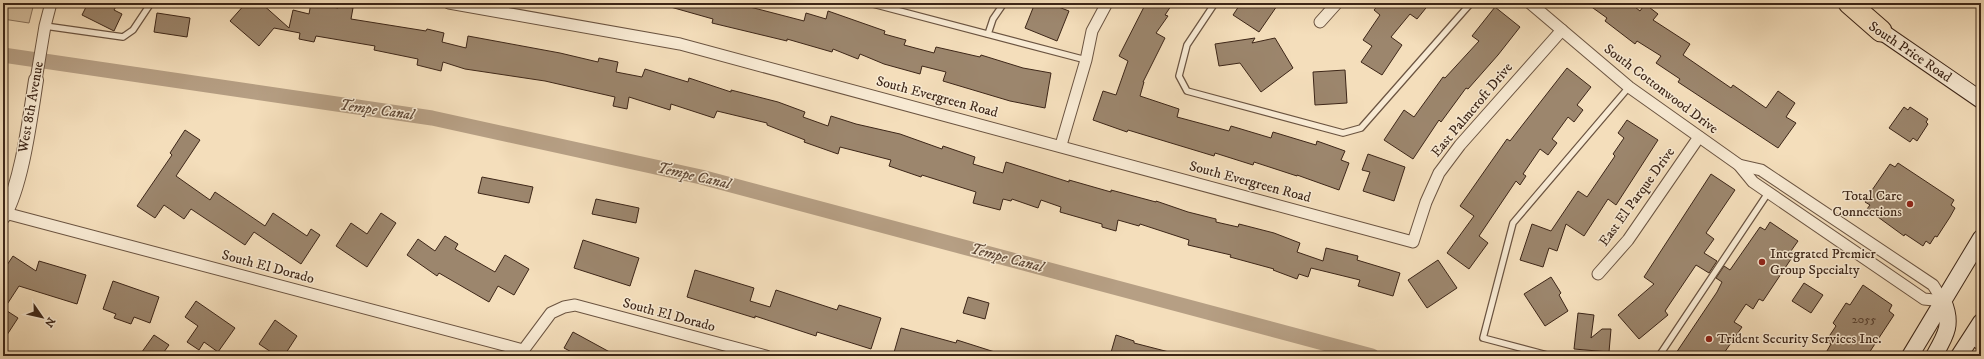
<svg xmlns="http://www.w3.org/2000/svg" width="1984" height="359" font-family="'IM FELL DW Pica',serif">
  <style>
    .green { fill: #d5bf9f; stroke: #89725c }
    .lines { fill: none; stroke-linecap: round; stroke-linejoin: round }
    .canal { stroke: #b69f84; stroke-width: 15 }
    .building { fill: #9c866d; stroke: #3d2618 }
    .service-casing { stroke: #6b5441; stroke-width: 8 }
    .minor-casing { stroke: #6b5441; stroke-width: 13 }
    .tertiary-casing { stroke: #6b5441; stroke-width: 16 }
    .secondary-casing { stroke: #3d2618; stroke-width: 18 }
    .motorway-casing { stroke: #3d2618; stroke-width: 23 }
    .service { stroke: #f8ead3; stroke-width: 5.5 }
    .minor { stroke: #f8ead3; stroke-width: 11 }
    .tertiary { stroke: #f8ead3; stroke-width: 14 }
    .secondary { stroke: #f8ead3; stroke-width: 16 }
    .motorway { stroke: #f4debb; stroke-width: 21 }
    .poi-dot { fill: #8f2418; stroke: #f8ead3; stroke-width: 1.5 }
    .labels { text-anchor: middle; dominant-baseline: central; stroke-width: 3; stroke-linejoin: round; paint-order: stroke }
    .number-label { font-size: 12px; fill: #553e2d }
    .street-label { font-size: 14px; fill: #3d2618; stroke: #f8ead3 }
    .poi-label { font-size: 14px; fill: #3d2618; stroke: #f8ead3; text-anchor: start }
    .water-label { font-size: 15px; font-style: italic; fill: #614a38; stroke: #f8ead3 }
  </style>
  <rect width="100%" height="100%" fill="#f4debb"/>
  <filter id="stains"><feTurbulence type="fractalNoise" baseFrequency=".005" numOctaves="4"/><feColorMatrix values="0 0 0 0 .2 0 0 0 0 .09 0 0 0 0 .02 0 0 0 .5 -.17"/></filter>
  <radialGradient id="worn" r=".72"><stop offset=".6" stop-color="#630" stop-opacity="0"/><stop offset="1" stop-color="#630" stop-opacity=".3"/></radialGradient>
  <!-- green -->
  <path class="green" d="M3,3H34L29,23L3,19Z"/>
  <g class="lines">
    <!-- canal -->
    <path class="canal" d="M3,55L432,118L701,177L1372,356"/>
  </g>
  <!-- building -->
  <g class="building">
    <path d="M88,3H118L114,10L122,14L114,31L82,15Z"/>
    <path d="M246,3H261L289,28L293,10L309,14L311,3L338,8V5L353,8L351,19L426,31L427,29L444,33L442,42L466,48L468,36L560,53L598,62L599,58L618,62L616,72L642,77L645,69L688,82L689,78L731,92V90L778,102L805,112L803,117L828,126L831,116L856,124L900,134L942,149L943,146L975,157L973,164L1003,173L1006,162L1069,182V180L1111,192V190L1156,202V201L1188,212L1216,219V222L1238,227L1239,224L1274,233L1300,243L1297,252L1323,261L1326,248L1358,256L1357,260L1400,273L1393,296L1358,286L1360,280L1311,268L1308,277L1299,274L1297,279L1273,270L1274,269L1230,257L1231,255L1188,245L1189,240L1140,224L1139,226L1118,220L1116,231L1102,227V224L1060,212L1061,207L1041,200L1038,208L1012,199L1011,201L1003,199L1000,210L973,203L976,192L922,175L921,177L889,166L891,160L840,147L838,154L804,142L805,140L767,125V123L717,111L714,118L671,104L670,110L629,97L627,109L613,106L615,97L545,81L465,69L443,62L441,71L417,65L418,59L374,50L375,46L316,36L314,42L299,39L300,33L274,28L259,46L230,21Z"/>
    <path d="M668,3H741L750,5V7L804,21L806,13L826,19L828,11L885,31L884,34L906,40L904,45L934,53L936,47L980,57L981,55L1023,68L1051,73L1045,108L1010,101L943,81L946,72L922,66L920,74L884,64L860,54L858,59L833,49L832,52L787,39V41L712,23L713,19L667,6Z"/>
    <path d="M1035,3H1048L1069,11L1057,41L1025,28Z"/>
    <path d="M1146,3H1173L1165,15L1168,16L1156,33L1165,38L1143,82H1144L1140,96L1179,109L1177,117L1229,131L1231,126L1271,138L1273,132L1316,145L1317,141L1345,151L1341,160L1349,163L1339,190L1297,175V176L1254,162L1253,165L1215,153L1214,156L1128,130L1127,132L1093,120L1103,91L1116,95L1128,61L1119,56Z"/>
    <path d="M1241,3H1279L1259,32L1233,15Z"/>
    <path d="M1380,3H1430L1417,19L1410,14L1391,37L1402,45L1382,75L1361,62L1372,46L1363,40L1380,15L1374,10Z"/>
    <path d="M1586,3H1630L1640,11L1645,4L1658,14L1653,20L1690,44L1683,55L1731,88L1733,85L1766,108L1778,91L1795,103L1786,117L1796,123L1778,148L1678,82L1680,79L1656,63L1661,56L1637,41L1635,44L1605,21L1607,18Z"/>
    <path d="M1495,7L1520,27L1498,55L1468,89L1466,88L1441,122L1439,120L1413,159L1384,140L1404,110L1414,117L1443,77L1445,78L1479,41L1472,36Z"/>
    <path d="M157,13L190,18L187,37L154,32Z"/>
    <path d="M1255,38L1252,43L1275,38L1293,68L1261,92L1240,63L1219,66L1215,44Z"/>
    <path d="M1567,68L1591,87L1577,105L1583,110L1574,122L1568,117L1552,139L1557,143L1548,155L1540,149L1523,174L1526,176L1520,185L1516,181L1479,236L1488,243L1469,269L1447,253L1474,216L1460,206L1507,139L1510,141Z"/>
    <path d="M1345,70L1347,103L1315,105L1313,72Z"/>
    <path d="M1904,107L1908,110L1910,107L1928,119L1926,122L1928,124L1917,141L1913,138L1910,142L1889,128Z"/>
    <path d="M1627,120L1658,140L1616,205L1608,199L1584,236L1566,224L1557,251L1549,248L1543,267L1520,260L1532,224L1551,231L1578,191L1587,197L1615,156L1613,154L1624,138L1618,133Z"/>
    <path d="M185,130L200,140L176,176L210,200L215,192L265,226L273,213L307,236L311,229L320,235L301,264L254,232L245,245L191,209L184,219L164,205L155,218L137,206L172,155L170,153Z"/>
    <path d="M1368,154L1405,167L1394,201L1363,191L1370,172L1362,170Z"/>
    <path d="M1898,163L1954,200L1951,205L1955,208L1950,217L1937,237L1935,236L1930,244L1926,241L1923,246L1905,234L1904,236L1867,209L1870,205L1865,202L1870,193L1890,164L1895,167Z"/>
    <path d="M1711,174L1735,190L1706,233L1714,239L1704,253L1717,261L1709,273L1696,265L1665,311L1668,315L1639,339L1618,315L1654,284L1644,277Z"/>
    <path d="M482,177L533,187L529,203L478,193Z"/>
    <path d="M596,199L639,208L636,223L592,214Z"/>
    <path d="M381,213L396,223L367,267L336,246L351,223L367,234Z"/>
    <path d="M1770,222L1798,241L1791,251L1795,253L1763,301L1759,299L1753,309L1746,304L1734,322L1742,327L1722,356H1674L1717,292L1722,282L1716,278L1724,266L1730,270L1760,227L1765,230Z"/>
    <path d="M445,236L458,244L455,249L495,272L505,255L529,269L514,295L498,286L489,302L439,273L437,276L407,255L418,239L435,251Z"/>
    <path d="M583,240L639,258L630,286L574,268Z"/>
    <path d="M13,256L36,271L39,261L86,275L77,304L19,286L4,309L18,318L3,341V271Z"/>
    <path d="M1438,260L1457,288L1427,308L1408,280Z"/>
    <path d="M695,270L754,288L750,301L770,307L776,290L837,310L839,305L881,318L871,349L817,332L816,336L755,316V318L687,297Z"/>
    <path d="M1551,277L1561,293L1559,295L1568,311L1545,326L1524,294Z"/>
    <path d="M113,281L159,297L150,323L134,317L131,324L114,318L116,314L103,309Z"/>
    <path d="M1804,283L1823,295L1811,313L1792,301Z"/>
    <path d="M1863,285L1892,305L1889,311L1894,315L1867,356H1824L1831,344L1826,341L1836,326L1833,323L1846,303L1850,305Z"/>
    <path d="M968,297L989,303L985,319L963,313Z"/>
    <path d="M196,301L235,328L218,352L204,342L199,350L187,342L198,326L185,317Z"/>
    <path d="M1578,313L1594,315L1591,338L1602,329H1611L1609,352L1574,349Z"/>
    <path d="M275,320L297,336L284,356H277L259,344Z"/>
    <path d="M901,328L956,343L957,340L1001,354V356H893Z"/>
    <path d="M573,332L617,356H579L564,348Z"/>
    <path d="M154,335L169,345L161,356H139Z"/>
    <path d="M1116,335L1134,341V343L1169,352V356H1110Z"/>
  </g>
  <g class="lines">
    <defs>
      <g id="service">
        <path d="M869,3L1086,60"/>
        <path d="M1215,3L1187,45L1179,76L1187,91L1343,133L1361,128L1471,3"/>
        <path d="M45,26L123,37L133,30L151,3"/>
        <path d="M988,34L993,19L1004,3"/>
        <path d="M1971,341L1981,348"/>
        <path d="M1551,356L1483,338L1513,223L1629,87"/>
        <path d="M1659,356L1768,193"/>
      </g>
      <g id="minor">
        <path d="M449,3L680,44L1413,242L1426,202L1439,173L1460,145L1562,30"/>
        <path d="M1530,3L1629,87L1739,165L1753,182L1924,299L1943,301"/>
        <path d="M1320,22L1337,3"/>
        <path d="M36,80L45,26L51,3"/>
        <path d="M1061,145L1086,60L1092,31L1107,3"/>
        <path d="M1739,165L1761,170L1933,285L1943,301"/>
        <path d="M5,213L523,350"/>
        <path d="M1598,274L1628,240L1699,137"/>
        <path d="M519,356L551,313L564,307L575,305L766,356"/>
      </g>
      <path id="tertiary" d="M3,217C22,185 30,118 36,80"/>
      <g id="secondary">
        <path d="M1872,25L1981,100"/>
        <path d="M1910,356L1981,238"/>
        <path d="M1934,356C1946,335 1953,324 1943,301"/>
        <path d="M1959,356L1981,322"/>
      </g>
      <path id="motorway" d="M1849,3L1881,31"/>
    </defs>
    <!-- service casing -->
    <use href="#service" class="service-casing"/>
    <!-- minor casing -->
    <use href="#minor" class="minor-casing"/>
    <!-- tertiary casing -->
    <use href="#tertiary" class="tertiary-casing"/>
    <!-- secondary casing -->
    <use href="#secondary" class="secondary-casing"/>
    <!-- motorway casing -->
    <use href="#motorway" class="motorway-casing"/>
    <!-- service -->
    <use href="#service" class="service"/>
    <!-- minor -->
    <use href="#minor" class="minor"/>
    <!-- tertiary -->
    <use href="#tertiary" class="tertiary"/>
    <!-- secondary -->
    <use href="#secondary" class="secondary"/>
    <!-- motorway -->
    <use href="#motorway" class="motorway"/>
  </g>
  <!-- markers -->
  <g class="poi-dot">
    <circle cx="1910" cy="204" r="4"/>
    <circle cx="1762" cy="262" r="4"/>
    <circle cx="1709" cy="339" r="4"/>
  </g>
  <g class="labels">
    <!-- number labels -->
    <g class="number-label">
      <text x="1864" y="319">2055</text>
    </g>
    <!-- street labels -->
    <g class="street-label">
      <text transform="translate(1910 52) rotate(34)">South Price Road</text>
      <text transform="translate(1661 89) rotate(37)">South Cottonwood Drive</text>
      <text transform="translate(937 97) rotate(15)">South Evergreen Road</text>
      <text transform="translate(31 107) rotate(-80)">West 8th Avenue</text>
      <text transform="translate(1472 110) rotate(-50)">East Palmcroft Drive</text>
      <text transform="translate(1250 182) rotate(15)">South Evergreen Road</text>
      <text transform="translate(1637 197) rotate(-54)">East El Parque Drive</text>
      <text transform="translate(268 267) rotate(15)">South El Dorado</text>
      <text transform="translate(669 315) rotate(15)">South El Dorado</text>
    </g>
    <!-- poi labels -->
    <g class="poi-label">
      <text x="1902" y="196" text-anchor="end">Total Care<tspan x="1902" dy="16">Connections</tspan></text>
      <text x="1770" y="254">Integrated Premier<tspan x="1770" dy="16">Group Specialty</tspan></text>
      <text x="1717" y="339">Trident Security Services Inc.</text>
    </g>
    <!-- water labels -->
    <g class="water-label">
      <text transform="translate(377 110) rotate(8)">Tempe Canal</text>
      <text transform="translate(694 176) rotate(13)">Tempe Canal</text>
      <text transform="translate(1007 258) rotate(15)">Tempe Canal</text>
    </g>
  </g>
  <!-- margin -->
  <rect width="1984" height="359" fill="none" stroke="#f4debb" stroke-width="16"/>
  <rect x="4" y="4" width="1976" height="351" fill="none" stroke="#3d2618" stroke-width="2"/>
  <rect x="8" y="8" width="1968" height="343" fill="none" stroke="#3d2618"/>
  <!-- north arrow -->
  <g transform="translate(42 317) rotate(124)" stroke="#f8ead3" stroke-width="3" paint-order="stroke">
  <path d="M0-3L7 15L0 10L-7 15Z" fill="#3d2618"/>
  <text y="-6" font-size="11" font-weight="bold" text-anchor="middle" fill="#3d2618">N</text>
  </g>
  <rect width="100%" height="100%" filter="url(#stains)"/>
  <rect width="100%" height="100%" fill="url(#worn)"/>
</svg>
